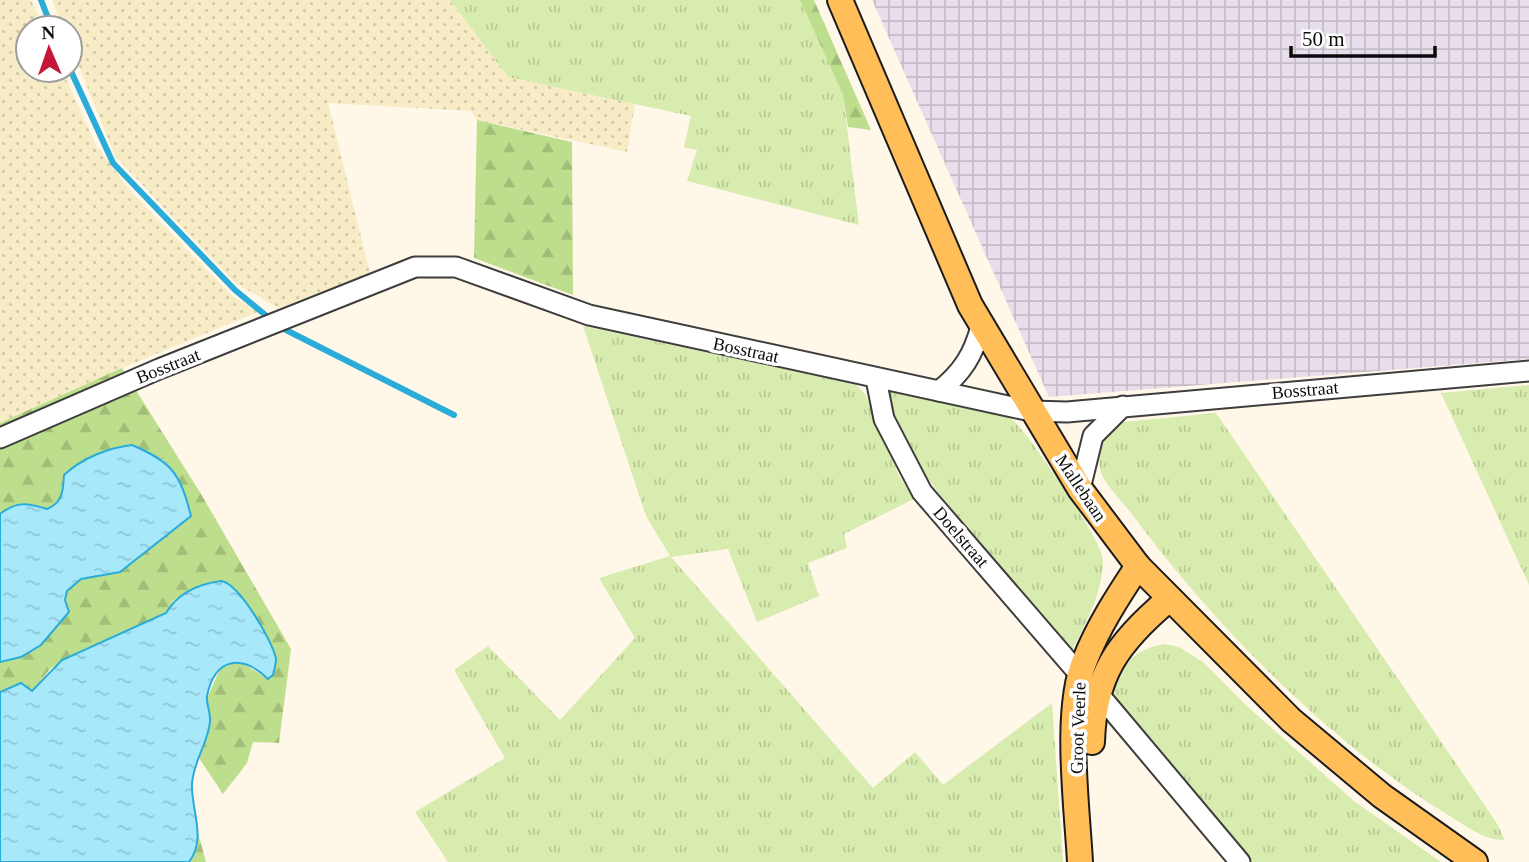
<svg xmlns="http://www.w3.org/2000/svg" width="1529" height="862" font-family="'Times New Roman',serif">
  <style>
    .industrial { fill: url(#industrial-grid) }
    .farmland { fill: url(#farmland-dots) }
    .grass { fill: url(#grass-tufts) }
    .forest { fill: url(#forest-firs) }
    .water { fill: url(#water-ripples); stroke: #29acd9; stroke-width: 2 }
    .lines { fill: none; stroke-linecap: round; stroke-linejoin: round }
    .stream { stroke: #29acd9; stroke-width: 6 }
    .minor-casing { stroke: #3e3e3e; stroke-width: 23 }
    .major-casing { stroke: #1c1c1c; stroke-width: 28 }
    .minor { stroke: #fff; stroke-width: 19 }
    .major { stroke: #ffbe58; stroke-width: 24 }
    .labels { text-anchor: middle; dominant-baseline: central; stroke-width: 7; stroke-linejoin: round; paint-order: stroke }
    .street-label { font-size: 18px; fill: #0b0b0b; stroke: #fff }
  </style>
  <defs>
    <pattern id="industrial-grid" width="8" height="8" patternUnits="userSpaceOnUse" patternTransform="scale(1.75)"><rect width="8" height="8" fill="#e8ddeb"/><path d="M0 4h8M4 0v8" fill="none" stroke="#c6bcc8"/></pattern>
    <pattern id="farmland-dots" width="8" height="8" patternUnits="userSpaceOnUse" patternTransform="scale(1.75)"><rect width="8" height="8" fill="#f7ecc6"/><path d="M2 2h.1M6 6h.1" fill="none" stroke="#d2c9a9" stroke-width="1.8" stroke-linecap="round"/></pattern>
    <pattern id="grass-tufts" width="24" height="20" patternUnits="userSpaceOnUse" patternTransform="scale(1.75)"><rect width="24" height="20" fill="#d8ecaf"/><path d="M3 7l-1-3M5 7V3M7 7l1-3M15 17l-1-3M17 17v-4M19 17l1-3" fill="none" stroke="#b8c995"/></pattern>
    <pattern id="forest-firs" width="22" height="20" patternUnits="userSpaceOnUse" patternTransform="scale(1.75)"><rect width="22" height="20" fill="#bdde8d"/><path d="M5 1l3.5 6h-7zM16 11l3.5 6h-7z" fill="#a1bd78"/></pattern>
    <pattern id="water-ripples" width="26" height="14" patternUnits="userSpaceOnUse" patternTransform="scale(1.75)"><rect width="26" height="14" fill="#a8e8fb"/><path d="M2 4q2-2 4 0t4 0M15 11q2-2 4 0t4 0" fill="none" stroke="#8fc6d6"/></pattern>
  </defs>
  <rect width="100%" height="100%" fill="#fff7e8"/>
  <!-- industrial -->
  <path class="industrial" d="M872,0H1529V359L1049,397Z"/>
  <!-- farmland -->
  <g class="farmland">
    <path d="M0,0H31L44,28H28V70H62L96,145L127,187L230,294L258,312L122,368L0,423Z"/>
    <path d="M52,0H450L508,77L635,104L627,152L477,120L471,111L328,103L370,273L279,308L235,283L115,156L70,44V28H63Z"/>
  </g>
  <!-- grass -->
  <g class="grass">
    <path d="M450,0H800L843,95L859,225L687,181L697,150L684,147L691,116L508,77Z"/>
    <path d="M583,326L855,384L865,394L899,476L914,499L844,534L847,548L808,563L819,596L757,622L728,549L671,557L873,788L915,752L943,785L1052,703L1063,862H448L415,812L505,758L454,670L488,646L560,720L635,638L599,578L670,556L646,516Z"/>
    <path d="M1529,385V585L1441,393Z"/>
    <path d="M890,391L999,413C1003,415 1009,417 1013,420C1029,435 1103,541 1103,560C1103,592 1086,622 1072,651L1058,638C1022,595 880,441 890,391Z"/>
    <path d="M1216,413L1496,822L1505,840C1483,840 1467,826 1448,815C1326,740 1213,624 1128,509C1120,499 1108,487 1102,475C1095,460 1104,445 1107,429L1123,422Z"/>
    <path d="M1164,644L1179,647L1203,662L1249,708L1354,801L1441,862H1252L1118,703L1113,692C1127,662 1130,651 1164,644Z"/>
  </g>
  <!-- forest -->
  <g class="forest">
    <path d="M800,0H814L871,130L848,127L843,95Z"/>
    <path d="M477,120L572,142L573,295L474,258Z"/>
    <path d="M122,368L201,494L291,649L279,743L253,742L247,763L223,794L197,755L210,725L207,698L220,669L239,661L268,679L273,675L276,659L211,582L174,600L166,613L71,655L50,669L32,691L21,683L0,692V662L21,657L41,645L69,612C54,568 103,581 122,569C143,556 157,538 179,527C189,493 184,486 163,459L63,496L47,509C28,503 16,501 0,514V423Z"/>
    <path d="M198,833L206,862H189L194,855Z"/>
  </g>
  <!-- water -->
  <g class="water">
    <path d="M132,445C172,462 180,473 191,516L120,572L81,579L67,591L65,600L69,612L41,645L21,657L0,662V514C16,501 28,503 47,509C63,502 63,491 64,475C82,458 108,448 132,445Z"/>
    <path d="M221,581C239,583 273,642 276,659C276,664 274,671 273,675L268,679C242,654 215,657 207,696C206,704 211,714 210,722C208,743 193,762 192,784C191,810 207,839 189,862H0V692L21,683L32,691L62,660L166,613C178,593 198,584 221,581Z"/>
  </g>
  <g class="lines">
    <!-- stream -->
    <g class="stream">
      <path d="M41,0L52,28"/>
      <path d="M70,69L113,163L235,290L269,318"/>
      <path d="M280,327L454,415"/>
    </g>
    <defs>
      <g id="minor">
        <path d="M876,379L884,419L922,492L1080,675"/>
        <path d="M939,391C962,373 974,354 981,326"/>
        <path d="M0,438L159,369L415,267H456L589,315L1031,411L1067,412L1529,371"/>
        <path d="M1080,489L1093,436L1123,406"/>
        <path d="M1097,692L1240,862"/>
      </g>
      <g id="major">
        <path d="M840,0L970,305L1080,489L1138,566L1291,720L1382,796L1475,862"/>
        <path d="M1092,742C1094,675 1118,642 1168,600"/>
        <path d="M1080,862C1077,806 1064,710 1085,660C1098,627 1118,596 1138,566"/>
      </g>
    </defs>
    <!-- minor casing -->
    <use href="#minor" class="minor-casing"/>
    <!-- major casing -->
    <use href="#major" class="major-casing"/>
    <!-- minor -->
    <use href="#minor" class="minor"/>
    <!-- major -->
    <use href="#major" class="major"/>
  </g>
  <g class="labels">
    <!-- street labels -->
    <g class="street-label">
      <text transform="translate(746 350) rotate(12)">Bosstraat</text>
      <text transform="translate(168 366) rotate(-22)">Bosstraat</text>
      <text transform="translate(1305 390) rotate(-5)">Bosstraat</text>
      <text transform="translate(1081 488) rotate(56)">Mallebaan</text>
      <text transform="translate(961 537) rotate(49)">Doelstraat</text>
      <text transform="translate(1078 728) rotate(-88)">Groot Veerle</text>
    </g>
  </g>
  <!-- north arrow -->
  <g transform="translate(49 49) rotate(358)"><circle r="33" fill="#ffffff" stroke="#9d9d9d" stroke-width="2"/>
  <path d="M0-5L12 26L0 18L-12 26Z" fill="#c51839"/>
  <text y="-10" font-size="19" font-weight="bold" text-anchor="middle" fill="#0b0b0b">N</text>
  </g>
  <!-- scale -->
  <path d="M1291 46v10h144v-10" fill="none" stroke="#0b0b0b" stroke-width="3.5"/>
  <text x="1302" y="46" font-size="21" fill="#0b0b0b" stroke="#ffffff" stroke-width="5" paint-order="stroke">50 m</text>
</svg>
